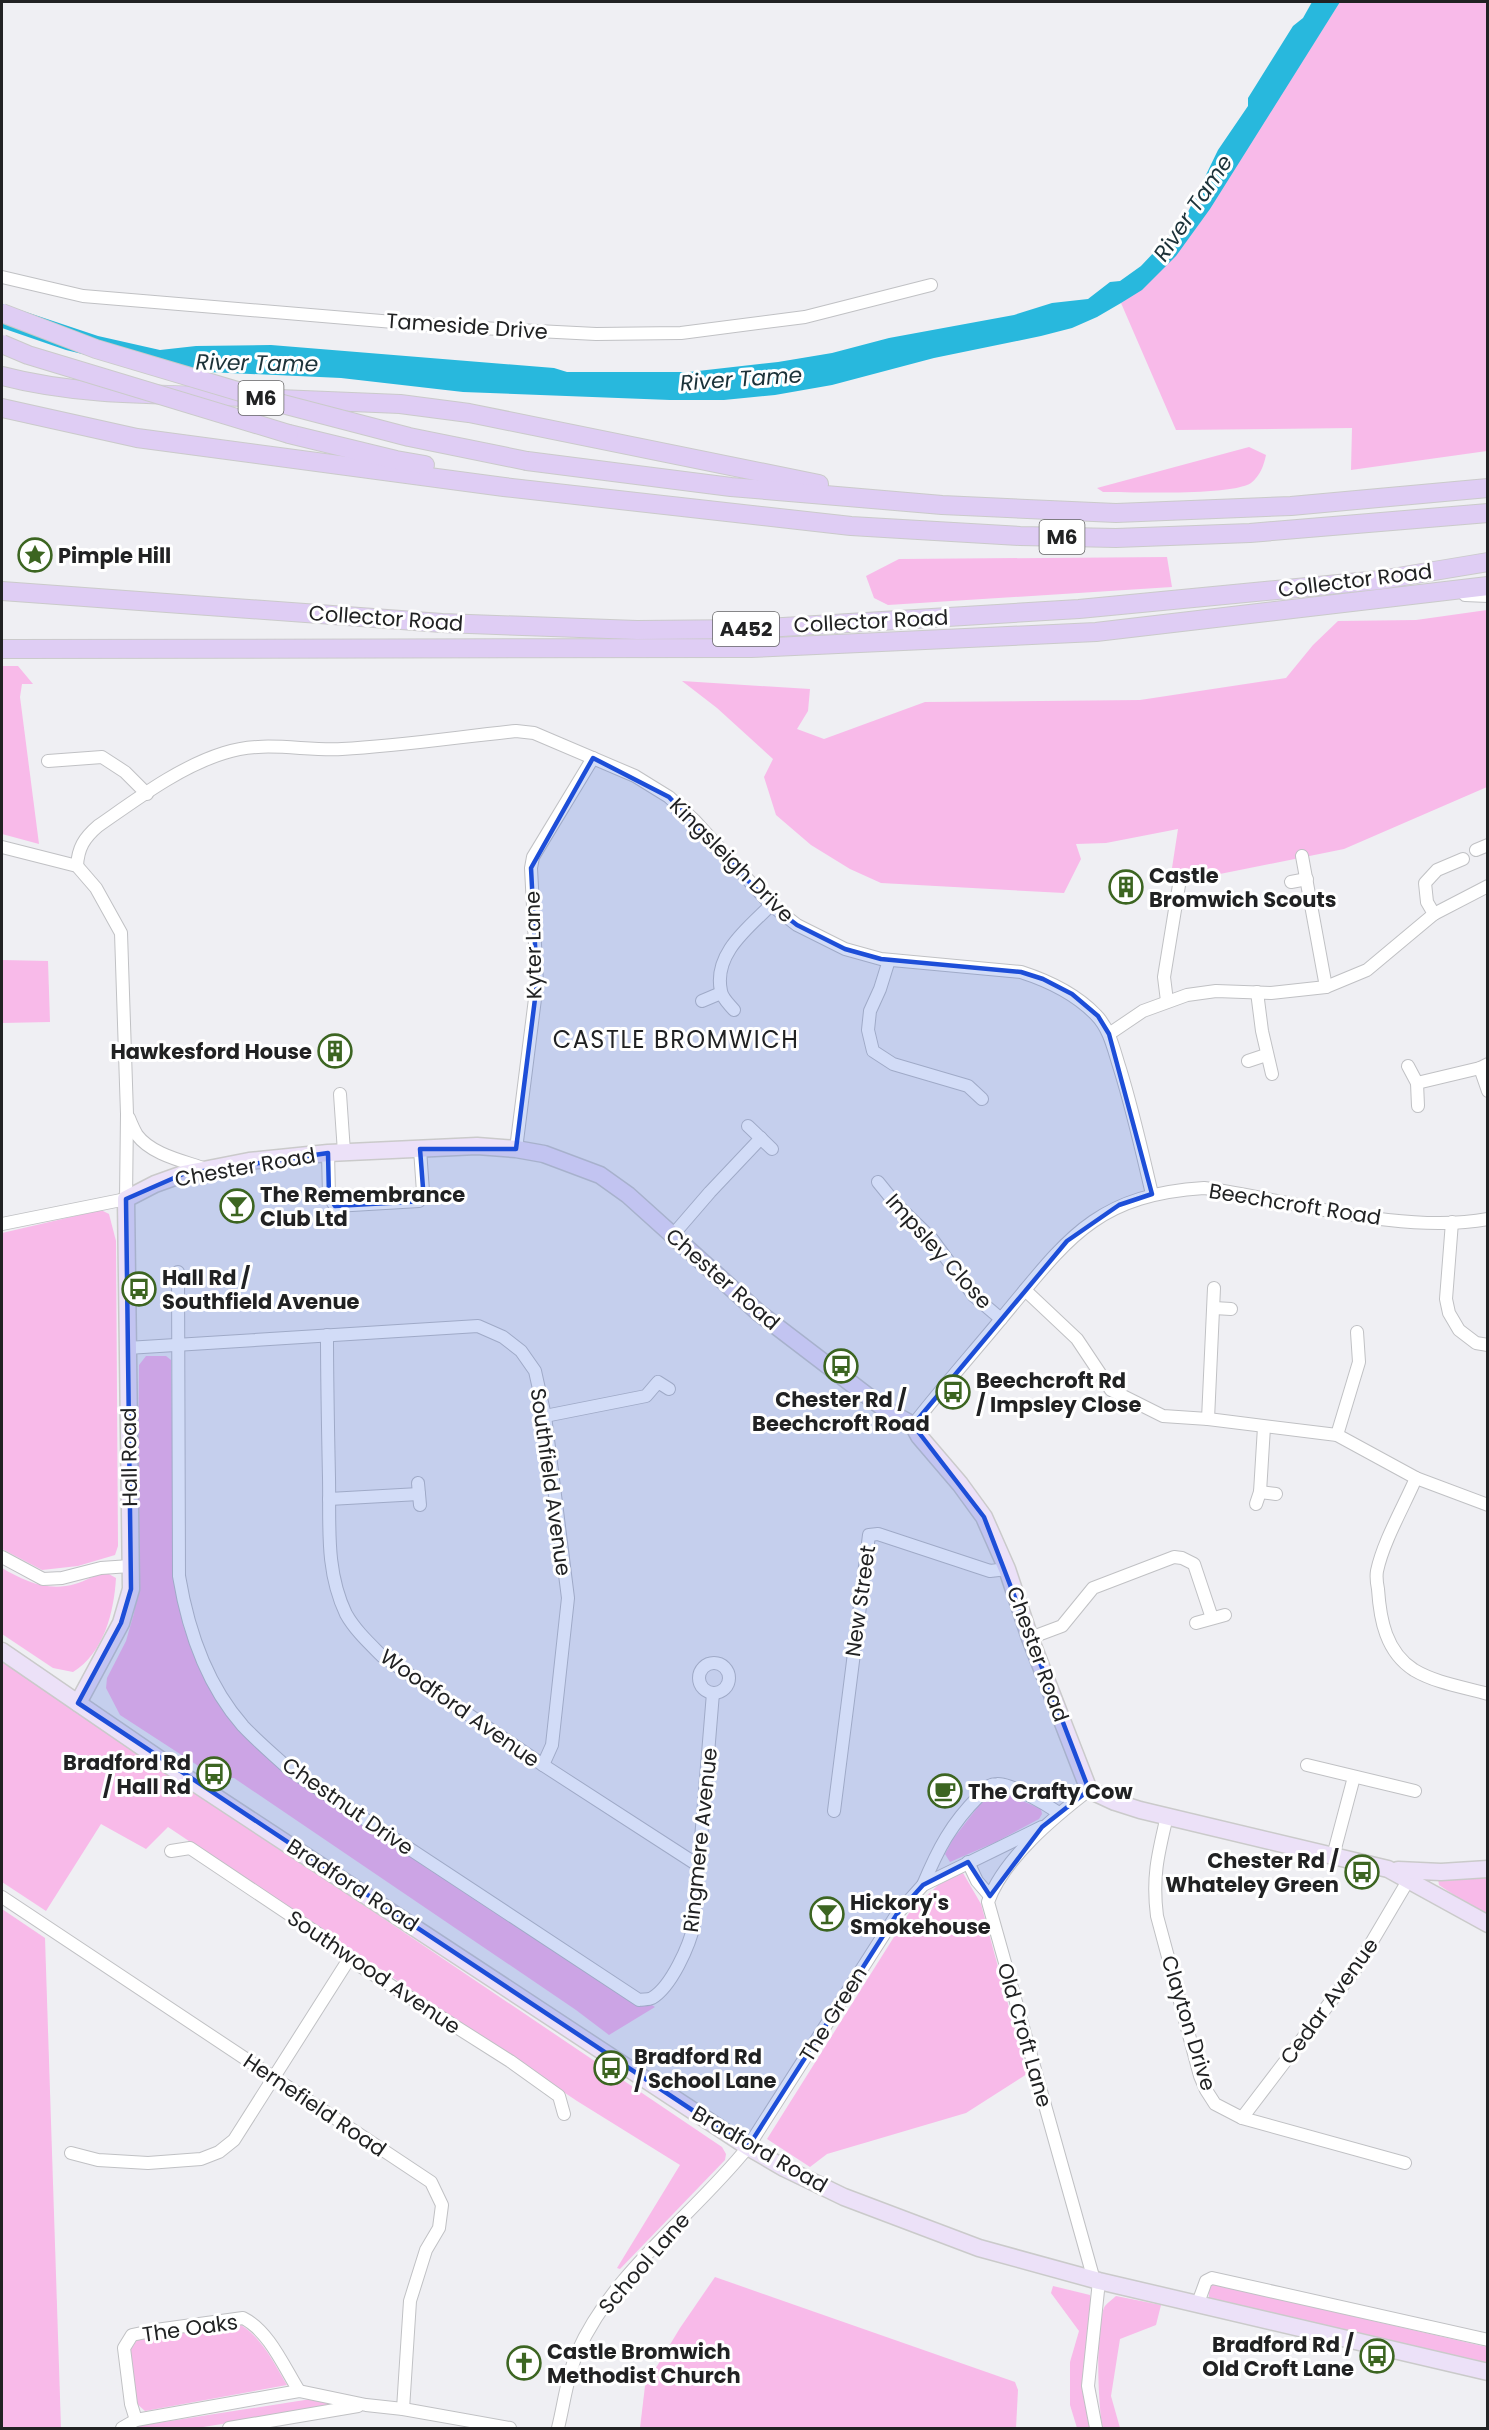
<svg xmlns="http://www.w3.org/2000/svg" width="1489" height="2430" font-family="Poppins,sans-serif">
  <style>
    .green { fill: #f8bae9 }
    .water { fill: #28b8dd }
    .lines { fill: none; stroke-linecap: round; stroke-linejoin: round }
    .minor-casing { stroke: #c0c1c4; stroke-width: 14 }
    .major-casing { stroke: #cacaca; stroke-width: 19 }
    .highway-casing { stroke: #cacaca; stroke-width: 20 }
    .minor { stroke: #fff; stroke-width: 12 }
    .major { stroke: #ece1f8; stroke-width: 16 }
    .highway { stroke: #dfcdf4; stroke-width: 18 }
    .highway-bridge-casing { stroke: #cacaca; stroke-width: 20; stroke-linecap: butt }
    .highway-bridge { stroke: #dfcdf4; stroke-width: 18 }
    .marked { fill: #1d4ed8; fill-opacity: 0.2; stroke: #1d4ed8; stroke-width: 4.5; stroke-linejoin: round }
    .labels { text-anchor: middle; dominant-baseline: central; stroke-width: 6; stroke-linejoin: round; paint-order: stroke }
    .shield { fill: #fff; stroke: #646465; stroke-width: 1.5 }
    .shield-label { font-size: 20px; font-weight: bold; fill: #212223 }
    .street-label { font-size: 21px; fill: #212223; stroke: #fff }
    .poi-label { font-size: 21px; font-weight: bold; fill: #212223; stroke: #fff; text-anchor: start }
    .water-label { font-size: 22px; font-style: italic; fill: #1c3239; stroke: #fff }
    .quarter-label { font-size: 24px; letter-spacing: 1.5px; fill: #212223; stroke: #fff }
  </style>
  <rect width="100%" height="100%" fill="#efeff3"/>
  <!-- green -->
  <g class="green">
    <path d="M1340,2H1487V451L1351,470L1352,428L1176,430L1121,303C1179,265 1209,209 1244,152C1276,102 1308,52 1340,2Z"/>
    <path d="M1249,447L1266,455C1264,465 1260,476 1251,483C1231,496 1131,492 1103,492L1097,488Z"/>
    <path d="M1167,557L1172,587L888,605L874,598L866,576L899,559Z"/>
    <path d="M1487,610V787L1344,849L1185,881H1170L1178,829L1106,843L1076,844L1081,859L1064,893L881,883L850,869L811,845L776,815L764,777L773,759L717,708L682,681L810,689L808,711L797,729L824,739L925,702L1140,700L1286,678L1313,645L1338,621L1416,620Z"/>
    <path d="M2,666H18L33,684H22L20,697L39,844L2,834Z"/>
    <path d="M2,960L48,961L50,1022L2,1023Z"/>
    <path d="M101,1210L109,1214L116,1241L118,1546L115,1555L78,1566L42,1570L2,1549V1233Z"/>
    <path d="M146,1356H166L171,1360L174,1569L183,1625L193,1654L213,1693L264,1753L655,2007L609,2035L576,2010L234,1778H217L120,1715L106,1688L107,1678L126,1641L134,1613L137,1593L139,1365Z"/>
    <path d="M2,1568C24,1581 48,1592 75,1584C86,1581 95,1574 107,1573L116,1578C114,1612 104,1653 73,1672L53,1668L2,1634Z"/>
    <path d="M2,1661L722,2147L726,2154L725,2160L620,2269L617,2268L680,2165L577,2101L168,1827L146,1849L101,1824L46,1911L2,1882Z"/>
    <path d="M1002,1792L1041,1809L1042,1814L1039,1819L996,1842L950,1862L945,1854L953,1839L987,1795Z"/>
    <path d="M963,1873L981,1904L1027,2074L966,2113L827,2154L810,2167L767,2139L909,1913L938,1885Z"/>
    <path d="M1487,1876V1917L1439,1885L1438,1879Z"/>
    <path d="M2,1909L45,1938L61,2428H2Z"/>
    <path d="M715,2277L1015,2382L1018,2390L1016,2428H640L645,2386L680,2328Z"/>
    <path d="M1212,2284L1487,2347V2363L1209,2299V2289Z"/>
    <path d="M1053,2286L1090,2295L1092,2305C1087,2346 1082,2387 1090,2428H1077L1070,2405V2362L1079,2331L1051,2293Z"/>
    <path d="M1116,2296L1161,2305L1156,2325L1120,2339L1111,2396L1120,2428H1103C1098,2409 1095,2321 1105,2306C1108,2302 1113,2299 1116,2296Z"/>
    <path d="M239,2324C261,2336 274,2363 287,2385L145,2411L136,2403L130,2351L137,2340Z"/>
    <path d="M311,2399L336,2401L334,2406L197,2428H134L138,2426Z"/>
  </g>
  <!-- water -->
  <path class="water" d="M1312,2H1340L1210,209L1176,256L1142,290L1121,303L1097,317L1072,328L1041,336L934,358L832,385L775,395L724,400H670L463,392L341,378L143,369L66,350L2,328V304L98,336L160,350L196,346L271,345L554,368L567,372H689L778,362L832,353L889,338L1014,315L1052,303L1088,299L1110,282L1120,281L1141,266L1175,230L1188,212L1218,150L1248,106V98L1293,26L1303,18Z"/>
  <g class="lines">
    <defs>
      <g id="minor">
        <path d="M2,277L83,296L441,326L596,334L681,333L805,317L931,285"/>
        <path d="M1465,595L1488,596"/>
        <path d="M48,761L102,757L125,772L147,794"/>
        <path d="M2,847L77,866L96,888L121,933L127,1114L126,1199L2,1224"/>
        <path d="M1476,850L1488,845"/>
        <path d="M1302,856L1326,987"/>
        <path d="M77,866C78,848 84,838 98,826C137,799 179,767 224,753C264,740 302,751 342,749C400,746 458,737 516,731L534,733L635,776L669,797L695,821L771,905L797,925L845,949L881,959L1021,972C1049,981 1075,993 1096,1015C1110,1029 1114,1051 1120,1069C1133,1111 1142,1152 1152,1194"/>
        <path d="M1291,882L1307,879"/>
        <path d="M1434,914L1427,902L1425,883L1437,870L1463,859"/>
        <path d="M889,960L880,989L870,1011L868,1030L873,1051L893,1064L968,1086L982,1099"/>
        <path d="M1257,992L1262,1031L1272,1074"/>
        <path d="M702,1001L721,993"/>
        <path d="M1167,1001L1164,977L1180,879"/>
        <path d="M734,1010C729,1004 722,998 721,991C713,954 748,928 771,905"/>
        <path d="M1109,1034L1143,1011L1187,995L1216,991L1271,993L1326,987L1367,970L1434,914L1488,886"/>
        <path d="M1248,1061L1266,1055"/>
        <path d="M1408,1066L1417,1083L1418,1106"/>
        <path d="M1480,1068L1488,1091"/>
        <path d="M1417,1083L1480,1068L1488,1064"/>
        <path d="M340,1094L344,1152"/>
        <path d="M129,1118C131,1123 134,1130 137,1135C152,1155 184,1161 206,1169"/>
        <path d="M748,1126L772,1149"/>
        <path d="M516,1149L537,983L531,868L533,857L593,758"/>
        <path d="M328,1153L329,1196L335,1206L419,1201L423,1192L420,1149"/>
        <path d="M878,1182L895,1203L932,1239L974,1296L1001,1319"/>
        <path d="M1452,1222L1446,1299L1449,1313L1459,1330L1476,1343L1488,1345"/>
        <path d="M672,1236L710,1192L761,1138"/>
        <path d="M178,1272L179,1576C188,1630 206,1684 243,1726C258,1742 275,1756 290,1770L639,2000C643,1999 648,2000 652,1998C671,1987 690,1945 694,1924L713,1693"/>
        <path d="M1025,1290L1077,1339L1111,1390L1163,1416L1208,1419L1337,1435L1416,1478L1488,1505"/>
        <path d="M1214,1308L1231,1309"/>
        <path d="M327,1335C327,1383 328,1430 329,1478C330,1525 325,1570 346,1614C355,1630 369,1643 382,1656L543,1765L693,1862L699,1864"/>
        <path d="M127,1348L478,1326L503,1337L521,1351L535,1371L545,1416L568,1598L552,1745L543,1765"/>
        <path d="M545,1416L646,1396L658,1382L669,1389"/>
        <path d="M1208,1419L1214,1288"/>
        <path d="M913,1425C941,1389 972,1354 1001,1319C1066,1241 1094,1195 1204,1188C1290,1200 1402,1235 1488,1219"/>
        <path d="M1337,1435L1359,1362L1357,1332"/>
        <path d="M1416,1478C1404,1506 1383,1542 1377,1571C1376,1577 1377,1584 1378,1589C1380,1620 1386,1652 1414,1670C1436,1683 1463,1687 1488,1694"/>
        <path d="M418,1483L420,1505"/>
        <path d="M1260,1492L1276,1494"/>
        <path d="M329,1499L419,1494"/>
        <path d="M1256,1504L1260,1492L1264,1427"/>
        <path d="M2,1557L43,1579L62,1578L101,1568L130,1566"/>
        <path d="M1196,1623L1225,1615"/>
        <path d="M1030,1638L1062,1626L1093,1588L1174,1557L1182,1558L1194,1564L1212,1618"/>
        <circle cx="714" cy="1678" r="15"/>
        <path d="M1307,1765L1415,1791"/>
        <path d="M1089,1790C1054,1817 1003,1859 988,1902L1094,2280"/>
        <path d="M834,1811L869,1535L878,1534L990,1571L1007,1569"/>
        <path d="M1167,1816C1158,1854 1152,1877 1157,1916L1200,2076L1206,2090L1215,2104L1242,2118L1405,2163"/>
        <path d="M171,1851L190,1848L323,1937L349,1959L510,2061L559,2096L564,2114"/>
        <path d="M1333,1856L1354,1777"/>
        <path d="M968,1862L977,1881L990,1896"/>
        <path d="M923,1885C938,1849 951,1824 979,1796C984,1790 988,1784 997,1784C1011,1783 1047,1805 1059,1813"/>
        <path d="M2,1897L431,2182L442,2205L439,2228L426,2250L410,2301L403,2409"/>
        <path d="M1242,2118L1357,1967L1409,1879"/>
        <path d="M71,2153L98,2160L148,2163L201,2159L219,2152L234,2140L349,1959"/>
        <path d="M1198,2303L1206,2281L1212,2278L1488,2340"/>
        <path d="M136,2420L131,2404L124,2348L132,2335L156,2330L243,2318C269,2331 284,2367 299,2391"/>
        <path d="M122,2428L136,2420L299,2391L366,2405L403,2409L510,2428"/>
        <path d="M229,2428L358,2406"/>
        <path d="M558,2428C564,2404 567,2376 577,2353C613,2271 693,2216 748,2147L897,1914L923,1885L1042,1827"/>
        <path d="M1096,2428L1088,2386L1099,2281"/>
      </g>
      <g id="major">
        <path d="M2,1651L196,1784L748,2147L784,2168L844,2197L979,2248L1099,2281L1488,2372"/>
        <path d="M78,1703L121,1623L131,1589L126,1199L155,1184L183,1174L249,1161L328,1153L477,1146L516,1149L544,1154L600,1175L628,1195L759,1313L886,1410L913,1425L919,1436L960,1484L984,1517L1007,1569L1030,1638L1089,1790L1115,1802L1140,1810L1388,1869L1488,1924"/>
        <path d="M1398,1870L1441,1872L1488,1869"/>
      </g>
      <g id="highway">
        <path d="M2,376C82,397 166,394 248,397"/>
        <path d="M279,399L400,404L469,413L819,484"/>
        <path d="M2,408L137,438L504,487L851,526L1020,536L1116,538L1250,533L1488,513"/>
        <path d="M289,434L396,460L425,465"/>
        <path d="M527,461L731,487L942,505L1116,513L1291,506L1488,488"/>
        <path d="M2,591L442,623L637,630L751,629L1079,609L1380,580L1488,562"/>
        <path d="M2,649L751,648L1096,632L1488,586"/>
      </g>
    </defs>
    <!-- minor casing -->
    <use href="#minor" class="minor-casing"/>
    <!-- major casing -->
    <use href="#major" class="major-casing"/>
    <!-- highway casing -->
    <use href="#highway" class="highway-casing"/>
    <!-- minor -->
    <use href="#minor" class="minor"/>
    <!-- major -->
    <use href="#major" class="major"/>
    <!-- highway -->
    <use href="#highway" class="highway"/>
    <defs>
      <g id="highway-bridge">
        <path d="M2,313L96,349L271,401L409,437L527,461"/>
        <path d="M2,344L28,355L289,434"/>
      </g>
    </defs>
    <!-- highway-bridge casing -->
    <use href="#highway-bridge" class="highway-bridge-casing"/>
    <!-- highway-bridge -->
    <use href="#highway-bridge" class="highway-bridge"/>
  </g>
  <!-- marked area -->
  <path class="marked" d="M593,758L669,797L771,905L797,925L845,949L881,959L1021,972L1043,979L1072,994L1098,1016L1109,1034L1152,1194L1119,1205L1067,1241L913,1425L984,1517L1089,1790L1042,1827L990,1896L968,1862L923,1885L897,1914L748,2147L78,1703L121,1623L131,1589L126,1199L183,1174L328,1153L329,1196L335,1206L424,1201L420,1149H516L537,983L531,868Z"/>
  <!-- icons -->
  <defs>
    <symbol id="sight-ring" viewBox="-11 -11 22 22"><circle r="9.5" fill="#fff" stroke="#3c6521" stroke-width="1.5"/><path d="M0-6L1.8-2.2L6-1.7L2.9 1.2L3.7 5.4L0 3.3L-3.7 5.4L-2.9 1.2L-6-1.7L-1.8-2.2Z" fill="#3c6521"/></symbol>
    <symbol id="building-ring" viewBox="-11 -11 22 22"><circle r="9.5" fill="#fff" stroke="#3c6521" stroke-width="1.5"/><path d="M-4-6H4V6H1V3H-1V6H-4ZM-2.5-4.3h1.7v1.8h-1.7ZM.8-4.3h1.7v1.8H.8ZM-2.5-1h1.7V.8h-1.7ZM.8-1h1.7V.8H.8Z" fill="#3c6521"/></symbol>
    <symbol id="bar-ring" viewBox="-11 -11 22 22"><circle r="9.5" fill="#fff" stroke="#3c6521" stroke-width="1.5"/><path d="M-6-5H6L.8 .8V4.5H3.5V6h-7V4.5H-.8V.8Z" fill="#3c6521"/></symbol>
    <symbol id="bus-ring" viewBox="-11 -11 22 22"><circle r="9.5" fill="#fff" stroke="#3c6521" stroke-width="1.5"/><path d="M-5-6H5V4H4V6H2V4H-2V6H-4V4H-5ZM-3.5-4V0h7V-4ZM-3.5 1.2v1.5H-2V1.2ZM2 1.2v1.5H3.5V1.2Z" fill="#3c6521"/></symbol>
    <symbol id="cafe-ring" viewBox="-11 -11 22 22"><circle r="9.5" fill="#fff" stroke="#3c6521" stroke-width="1.5"/><path d="M-5.5-4.5H6V0H3Q3 3.5 0 3.5H-2.5Q-5.5 3.5-5.5 0ZM3-3.2v2h1.7v-2ZM-6 4.5H4V6H-6Z" fill="#3c6521"/></symbol>
    <symbol id="church-ring" viewBox="-11 -11 22 22"><circle r="9.5" fill="#fff" stroke="#3c6521" stroke-width="1.5"/><path d="M-1.2-6h2.4v3.5h3.3v2.4h-3.3V6h-2.4V-.1h-3.3v-2.4h3.3Z" fill="#3c6521"/></symbol>
  </defs>
  <g fill-rule="evenodd">
    <use href="#sight-ring" x="16" y="536" width="38" height="38"/>
    <use href="#building-ring" x="1107" y="868" width="38" height="38"/>
    <use href="#building-ring" x="316" y="1032" width="38" height="38"/>
    <use href="#bar-ring" x="218" y="1187" width="38" height="38"/>
    <use href="#bus-ring" x="120" y="1270" width="38" height="38"/>
    <use href="#bus-ring" x="822" y="1347" width="38" height="38"/>
    <use href="#bus-ring" x="934" y="1373" width="38" height="38"/>
    <use href="#bus-ring" x="195" y="1755" width="38" height="38"/>
    <use href="#cafe-ring" x="926" y="1772" width="38" height="38"/>
    <use href="#bus-ring" x="1343" y="1853" width="38" height="38"/>
    <use href="#bar-ring" x="808" y="1895" width="38" height="38"/>
    <use href="#bus-ring" x="592" y="2049" width="38" height="38"/>
    <use href="#bus-ring" x="1358" y="2337" width="38" height="38"/>
    <use href="#church-ring" x="505" y="2344" width="38" height="38"/>
  </g>
  <g class="labels">
    <!-- shield labels -->
    <g class="shield">
      <rect x="238.5" y="381" width="45" height="34" rx="4.5"/>
      <rect x="1039.5" y="520" width="45" height="34" rx="4.5"/>
      <rect x="713" y="612" width="66" height="34" rx="4.5"/>
    </g>
    <g class="shield-label">
      <text x="261" y="398">M6</text>
      <text x="1062" y="537">M6</text>
      <text x="746" y="629">A452</text>
    </g>
    <!-- street labels -->
    <g class="street-label">
      <text transform="translate(467 326) rotate(4)">Tameside Drive</text>
      <text transform="translate(1355 580) rotate(-7)">Collector Road</text>
      <text transform="translate(386 618) rotate(4)">Collector Road</text>
      <text transform="translate(871 621) rotate(-3)">Collector Road</text>
      <text transform="translate(732 860) rotate(45)">Kingsleigh Drive</text>
      <text transform="translate(533 945) rotate(-91)">Kyter Lane</text>
      <text transform="translate(245 1167) rotate(-10)">Chester Road</text>
      <text transform="translate(1295 1204) rotate(9)">Beechcroft Road</text>
      <text transform="translate(939 1251) rotate(48)">Impsley Close</text>
      <text transform="translate(723 1279) rotate(41)">Chester Road</text>
      <text transform="translate(129 1457) rotate(-91)">Hall Road</text>
      <text transform="translate(551 1482) rotate(82)">Southfield Avenue</text>
      <text transform="translate(860 1601) rotate(-82)">New Street</text>
      <text transform="translate(1038 1654) rotate(70)">Chester Road</text>
      <text transform="translate(460 1708) rotate(35)">Woodford Avenue</text>
      <text transform="translate(348 1806) rotate(35)">Chestnut Drive</text>
      <text transform="translate(700 1840) rotate(-84)">Ringmere Avenue</text>
      <text transform="translate(353 1885) rotate(33)">Bradford Road</text>
      <text transform="translate(374 1972) rotate(34)">Southwood Avenue</text>
      <text transform="translate(1329 2001) rotate(-54)">Cedar Avenue</text>
      <text transform="translate(833 2014) rotate(-58)">The Green</text>
      <text transform="translate(1189 2023) rotate(73)">Clayton Drive</text>
      <text transform="translate(1025 2035) rotate(74)">Old Croft Lane</text>
      <text transform="translate(315 2105) rotate(34)">Hernefield Road</text>
      <text transform="translate(760 2149) rotate(30)">Bradford Road</text>
      <text transform="translate(644 2263) rotate(-49)">School Lane</text>
      <text transform="translate(190 2328) rotate(-8)">The Oaks</text>
    </g>
    <!-- poi labels -->
    <g class="poi-label">
      <text x="58" y="555">Pimple Hill</text>
      <text x="1149" y="875">Castle<tspan x="1149" dy="24">Bromwich Scouts</tspan></text>
      <text x="312" y="1051" text-anchor="end">Hawkesford House</text>
      <text x="260" y="1194">The Remembrance<tspan x="260" dy="24">Club Ltd</tspan></text>
      <text x="162" y="1277">Hall Rd /<tspan x="162" dy="24">Southfield Avenue</tspan></text>
      <text x="976" y="1380">Beechcroft Rd<tspan x="976" dy="24">/ Impsley Close</tspan></text>
      <text x="841" y="1399" text-anchor="middle">Chester Rd /<tspan x="841" dy="24">Beechcroft Road</tspan></text>
      <text x="191" y="1762" text-anchor="end">Bradford Rd<tspan x="191" dy="24">/ Hall Rd</tspan></text>
      <text x="968" y="1791">The Crafty Cow</text>
      <text x="1339" y="1860" text-anchor="end">Chester Rd /<tspan x="1339" dy="24">Whateley Green</tspan></text>
      <text x="850" y="1902">Hickory's<tspan x="850" dy="24">Smokehouse</tspan></text>
      <text x="634" y="2056">Bradford Rd<tspan x="634" dy="24">/ School Lane</tspan></text>
      <text x="1354" y="2344" text-anchor="end">Bradford Rd /<tspan x="1354" dy="24">Old Croft Lane</tspan></text>
      <text x="547" y="2351">Castle Bromwich<tspan x="547" dy="24">Methodist Church</tspan></text>
    </g>
    <!-- water labels -->
    <g class="water-label">
      <text transform="translate(1193 208) rotate(-56)">River Tame</text>
      <text transform="translate(257 363) rotate(1)">River Tame</text>
      <text transform="translate(741 379) rotate(-4)">River Tame</text>
    </g>
    <!-- quarter labels -->
    <g class="quarter-label">
      <text x="676" y="1039">CASTLE BROMWICH</text>
    </g>
  </g>
  <!-- border -->
  <rect width="1489" height="2430" fill="none" stroke="#212223" stroke-width="6"/>
</svg>
